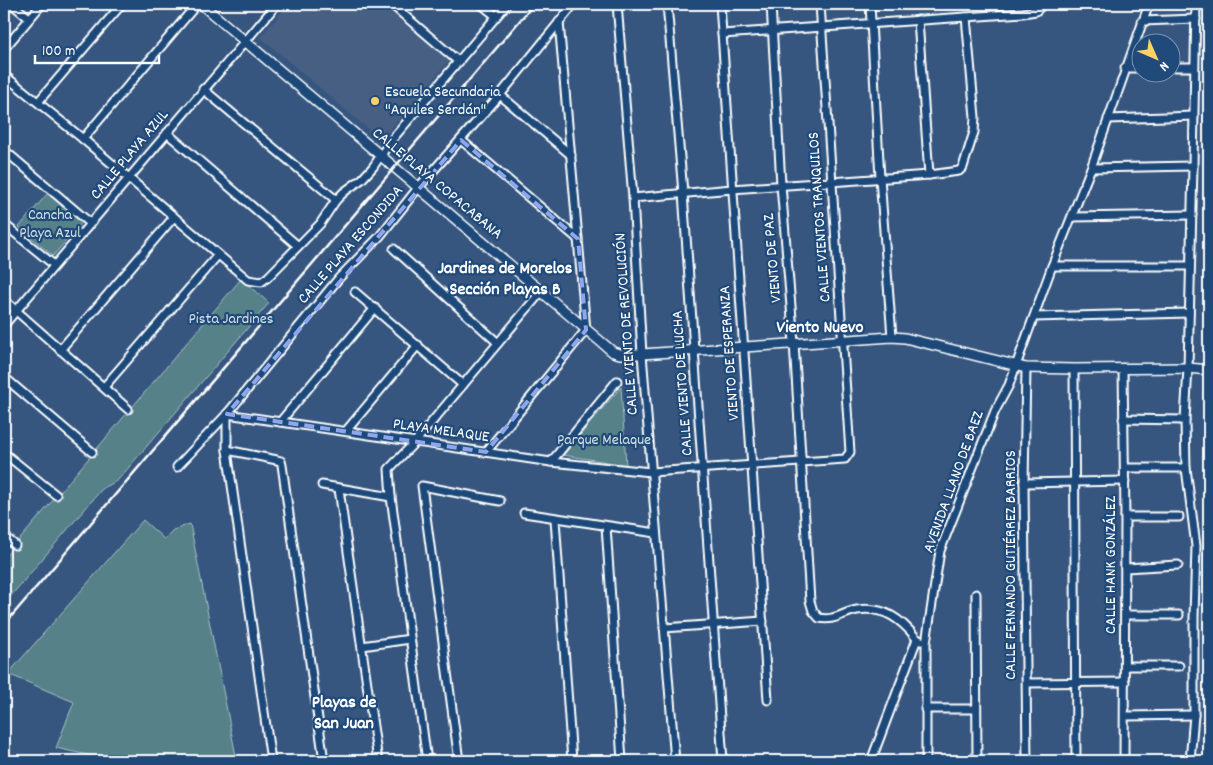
<svg xmlns="http://www.w3.org/2000/svg" width="1213" height="765" font-family="Dekko,sans-serif">
  <style>
    .built { fill: #465f83 }
    .green { fill: #568189; stroke: #aac0c4 }
    .lines { fill: none; stroke-linecap: round; stroke-linejoin: round }
    .minor-casing { stroke: #fff; stroke-width: 11 }
    .tertiary-casing { stroke: #fff; stroke-width: 12 }
    .minor { stroke: #1f4a7a; stroke-width: 7 }
    .tertiary { stroke: #1f4a7a; stroke-width: 9 }
    .rail { stroke: #fff; stroke-width: 2.5 }
    .marked { fill: none; stroke: #8ea6ec; stroke-width: 4; stroke-dasharray: 10 6; stroke-linejoin: round }
    .poi-dot { fill: #ffd166; stroke: #1f4a7a; stroke-width: 2 }
    .labels { text-anchor: middle; dominant-baseline: central; stroke-width: 4.5; stroke-linejoin: round; paint-order: stroke }
    .poi-label { font-size: 16px; fill: #fff; stroke: #1f4a7a; text-anchor: start }
    .street-label { font-size: 16px; fill: #fff; stroke: #1f4a7a }
    .park-label { font-size: 16px; fill: #d5e0e2; stroke: #1f4a7a }
    .neighbourhood-label { font-size: 18px; font-weight: bold; fill: #fff; stroke: #1f4a7a }
  </style>
  <rect width="100%" height="100%" fill="#36567f"/>
  <filter id="ink" filterUnits="userSpaceOnUse"><feTurbulence type="fractalNoise" baseFrequency=".02" numOctaves="2"/><feDisplacementMap in="SourceGraphic" scale="10" xChannelSelector="R" yChannelSelector="G"/><feConvolveMatrix kernelMatrix="1 2 1 2 8 2 1 2 1" color-interpolation-filters="sRGB"/></filter>
  <g filter="url(#ink)">
    <!-- built -->
    <path class="built" d="M289,4H381L449,61L381,140L260,37Z"/>
    <!-- green -->
    <g class="green">
      <path d="M48,193L82,222L53,256L19,227Z"/>
      <path d="M241,279L269,303L118,480L102,489L4,604V558Z"/>
      <path d="M621,387L626,465L563,455Z"/>
      <path d="M143,520L164,539L173,530L190,524L237,761H100L101,758L56,748L74,702L8,674Z"/>
    </g>
    <g class="lines">
      <defs>
        <g id="minor">
          <path d="M12,4L29,18"/>
          <path d="M391,4L459,62"/>
          <path d="M481,4L496,16"/>
          <path d="M617,4L633,198L642,354L675,761"/>
          <path d="M667,4L683,193L723,761"/>
          <path d="M720,4L768,700"/>
          <path d="M771,4L781,185L794,343L810,601L813,611L819,618C835,621 842,613 857,610C884,606 901,619 917,639"/>
          <path d="M870,4L880,178L892,337"/>
          <path d="M918,20L929,175"/>
          <path d="M1142,21L1196,19"/>
          <path d="M722,34L1023,13L1036,11L1043,4"/>
          <path d="M4,49L42,4"/>
          <path d="M1170,67H1194"/>
          <path d="M1125,68H1140"/>
          <path d="M4,75L83,139L248,280L261,282L268,277L320,224L336,200L344,192L362,179L373,167L390,142L507,4"/>
          <path d="M203,89L336,200"/>
          <path d="M500,95L571,155"/>
          <path d="M38,102L122,4"/>
          <path d="M1108,119L1194,116"/>
          <path d="M167,133L298,246"/>
          <path d="M83,139L197,4"/>
          <path d="M461,140L578,239"/>
          <path d="M4,150L90,223"/>
          <path d="M1091,168L1193,166"/>
          <path d="M633,198L732,189L929,175L959,171L963,167L974,132L975,117L966,17"/>
          <path d="M1072,217L1192,215"/>
          <path d="M4,224L54,265"/>
          <path d="M394,249L498,343"/>
          <path d="M1052,266H1190"/>
          <path d="M355,292L463,385"/>
          <path d="M4,300L128,409"/>
          <path d="M1034,317L1189,313"/>
          <path d="M4,325L277,4"/>
          <path d="M60,350L174,217"/>
          <path d="M1026,368L1024,483L1027,761"/>
          <path d="M1123,368L1125,517L1124,761"/>
          <path d="M1074,369L1076,761"/>
          <path d="M4,377L92,452"/>
          <path d="M104,387L218,255"/>
          <path d="M227,414L551,462L651,472L845,459L850,452L820,4"/>
          <path d="M227,414V450L271,761"/>
          <path d="M1123,419L1185,420"/>
          <path d="M280,422L375,308"/>
          <path d="M346,431L418,345"/>
          <path d="M227,450L277,460L281,461L282,465L324,761"/>
          <path d="M486,452L586,330L559,22"/>
          <path d="M4,453L56,495"/>
          <path d="M551,462L617,381"/>
          <path d="M177,467L227,414L339,278L380,236L418,188L500,95L574,4"/>
          <path d="M1125,468H1186"/>
          <path d="M1024,483L1125,481"/>
          <path d="M322,485L391,497"/>
          <path d="M339,489L378,761"/>
          <path d="M524,513L656,533"/>
          <path d="M1125,517H1179"/>
          <path d="M555,519L572,761"/>
          <path d="M606,526L622,761"/>
          <path d="M4,536L15,545"/>
          <path d="M1125,568L1178,565"/>
          <path d="M976,594L977,761"/>
          <path d="M1126,615H1179"/>
          <path d="M664,628L763,621"/>
          <path d="M362,646L410,639"/>
          <path d="M1125,666H1179"/>
          <path d="M1027,683L1125,682"/>
          <path d="M925,709H976"/>
          <path d="M1126,716L1194,715"/>
          <path d="M427,761L391,497L389,469L415,442L541,292"/>
          <path d="M459,761L422,486L500,501"/>
          <path d="M871,761L917,639L921,641"/>
          <path d="M926,761V643L940,551L995,411L1009,385L1052,266L1091,168L1149,4"/>
          <path d="M1190,761L1194,715V617L1196,546L1186,468L1185,420L1188,368L1193,166L1196,4"/>
        </g>
        <path id="tertiary" d="M201,4L613,352L620,354H642L892,337L905,338L1026,368L1074,369L1188,368L1209,370"/>
      </defs>
      <!-- minor casing -->
      <use href="#minor" class="minor-casing"/>
      <!-- tertiary casing -->
      <use href="#tertiary" class="tertiary-casing"/>
      <!-- minor -->
      <use href="#minor" class="minor"/>
      <!-- tertiary -->
      <use href="#tertiary" class="tertiary"/>
      <!-- rail -->
      <path class="rail" d="M4,625L534,4"/>
    </g>
  </g>
  <!-- marked area -->
  <path class="marked" d="M461,140L578,239L586,330L486,452L227,414Z"/>
  <!-- markers -->
  <circle class="poi-dot" cx="375" cy="101" r="5"/>
  <g class="labels">
    <!-- poi labels -->
    <g class="poi-label">
      <text x="385" y="92">Escuela Secundaria<tspan x="385" dy="18">"Aquiles Serdán"</tspan></text>
    </g>
    <!-- street labels -->
    <g class="street-label">
      <text transform="translate(130 155) rotate(-50)">CALLE PLAYA AZUL</text>
      <text transform="translate(437 184) rotate(40)">CALLE PLAYA COPACABANA</text>
      <text transform="translate(820 217) rotate(-94)">CALLE VIENTOS TRANQUILOS</text>
      <text transform="translate(351 245) rotate(-49)">CALLE PLAYA ESCONDIDA</text>
      <text transform="translate(773 258) rotate(-95)">VIENTO DE PAZ</text>
      <text transform="translate(627 324) rotate(-94)">CALLE VIENTO DE REVOLUCIÓN</text>
      <text transform="translate(730 353) rotate(-94)">VIENTO DE ESPERANZA</text>
      <text transform="translate(683 383) rotate(-94)">CALLE VIENTO DE LUCHA</text>
      <text transform="translate(441 431) rotate(8)">PLAYA MELAQUE</text>
      <text transform="translate(954 482) rotate(-70)">AVENIDA LLANO DE BAEZ</text>
      <text transform="translate(1011 565) rotate(-90)">CALLE FERNANDO GUTIÉRREZ BARRIOS</text>
      <text transform="translate(1111 565) rotate(-90)">CALLE HANK GONZÁLEZ</text>
    </g>
    <!-- park labels -->
    <g class="park-label">
      <text x="50" y="215">Cancha<tspan x="50" dy="18">Playa Azul</tspan></text>
      <text x="231" y="319">Pista Jardines</text>
      <text x="604" y="440">Parque Melaque</text>
    </g>
    <!-- neighbourhood labels -->
    <g class="neighbourhood-label">
      <text x="505" y="269">Jardines de Morelos<tspan x="505" dy="21">Sección Playas B</tspan></text>
      <text x="820" y="328">Viento Nuevo</text>
      <text x="344" y="703">Playas de<tspan x="344" dy="21">San Juan</tspan></text>
    </g>
  </g>
  <!-- margin -->
  <rect width="1213" height="765" fill="none" stroke="#1f4a7a" stroke-width="20"/>
  <rect x="10" y="10" width="1193" height="745" fill="none" stroke="#fff" stroke-width="2" filter="url(#ink)"/>
  <!-- north arrow -->
  <g transform="translate(1156 58) rotate(135)"><circle r="24" fill="#1f4a7a" stroke="#7992af"/>
  <path d="M0-4L9 19L0 12L-9 19Z" fill="#ffd166"/>
  <text y="-8" font-size="14" font-weight="bold" text-anchor="middle" fill="#ffffff">N</text>
  </g>
  <!-- scale -->
  <path d="M35 55v8h124v-8" fill="none" stroke="#ffffff" stroke-width="2.5"/>
  <text x="42" y="55" font-size="15" fill="#ffffff" stroke="#1f4a7a" stroke-width="4" paint-order="stroke">100 m</text>
</svg>
